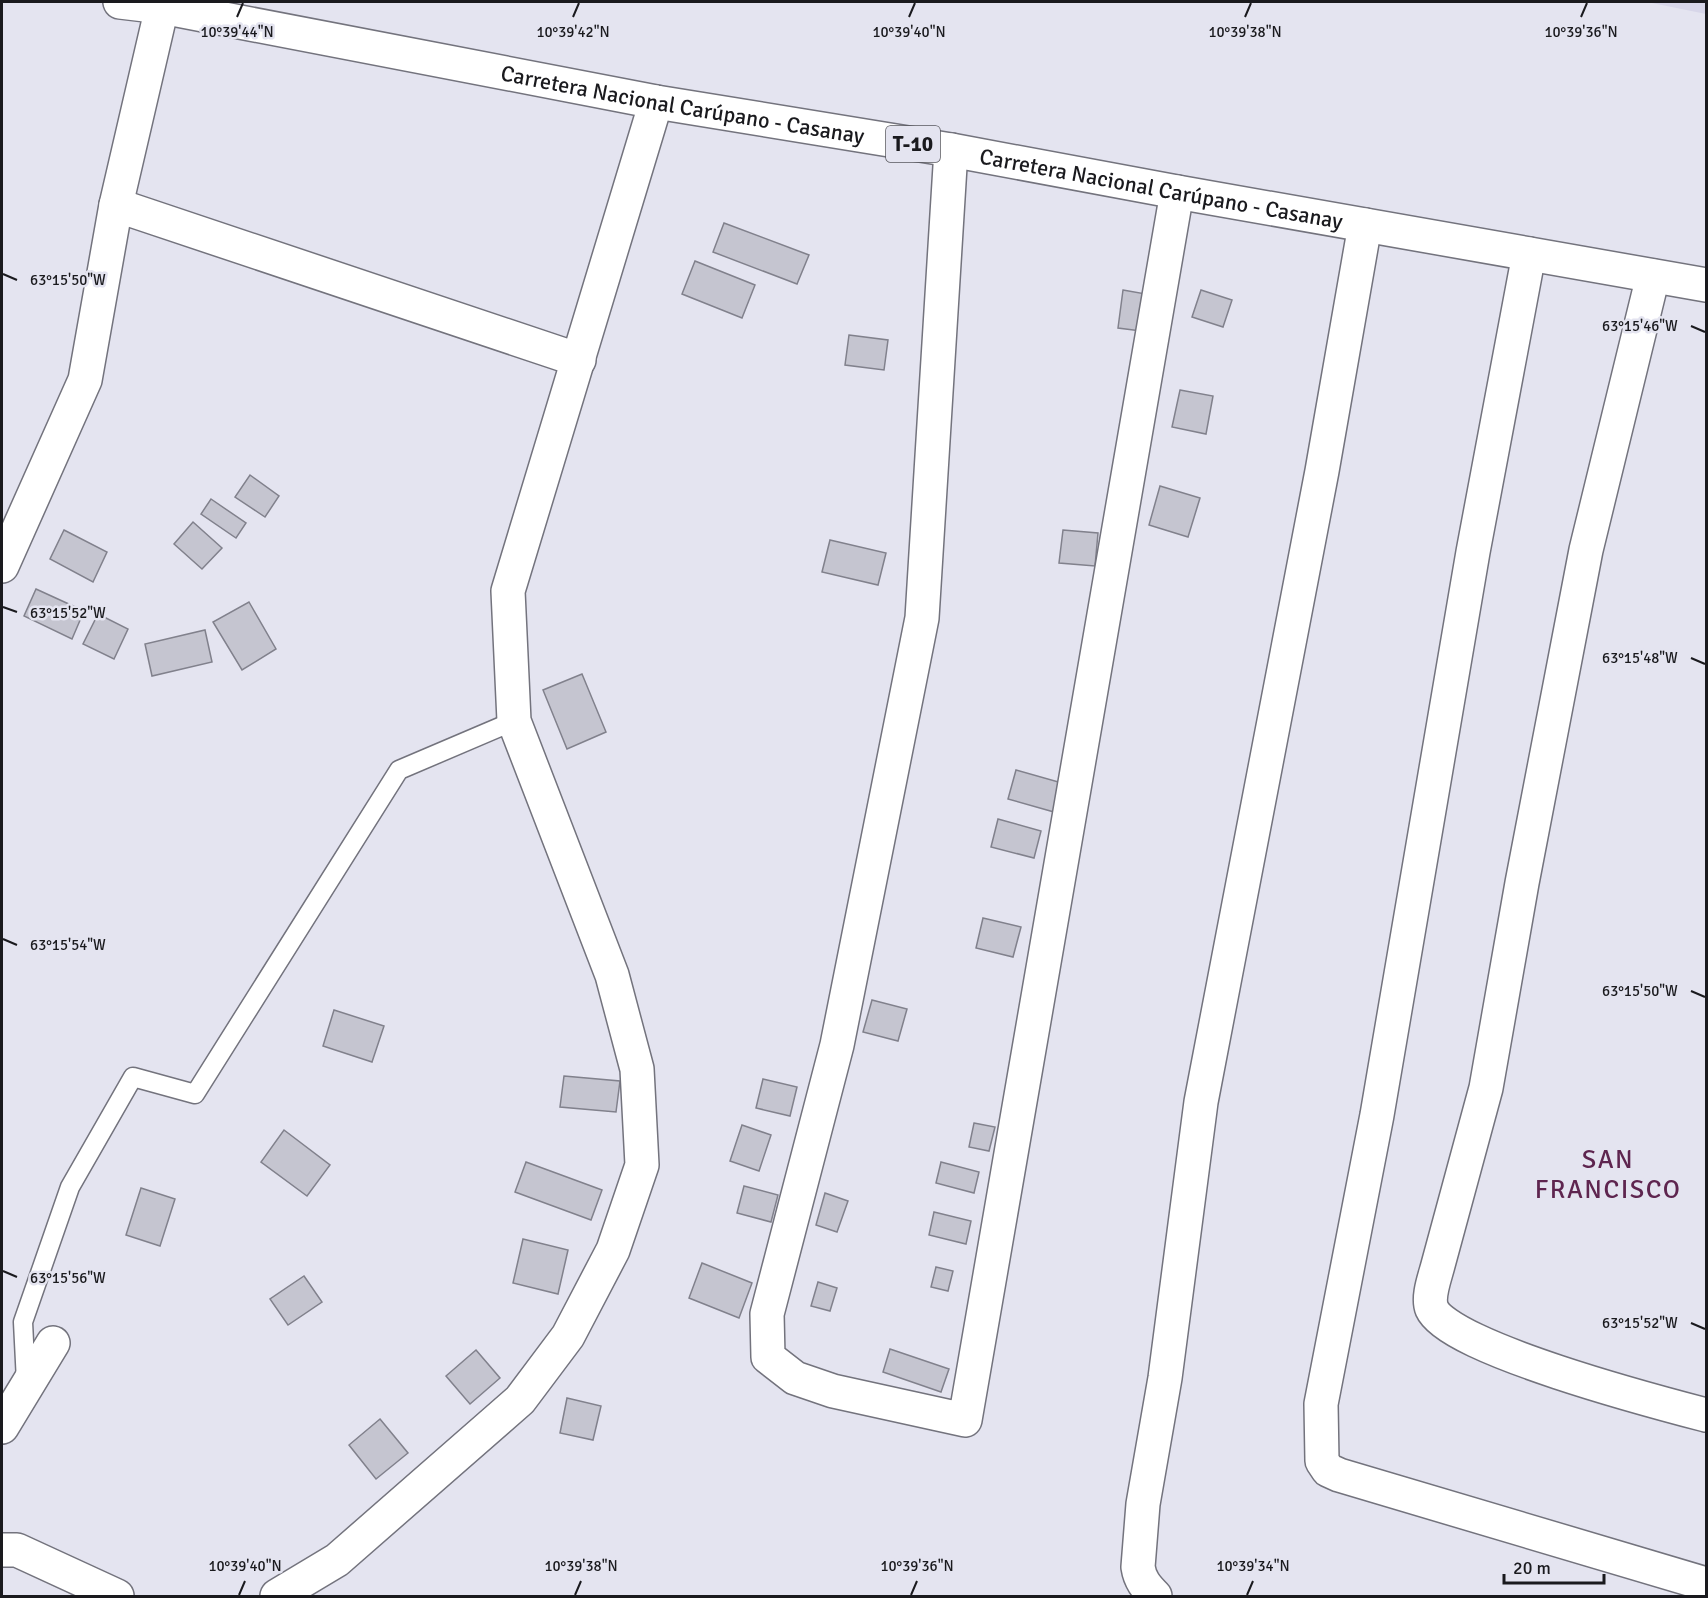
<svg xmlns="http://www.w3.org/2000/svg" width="1708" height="1598" font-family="Signika,sans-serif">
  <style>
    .built { fill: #d7d6e9 }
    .building { fill: #c5c5d0; stroke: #81818c; stroke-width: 1.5 }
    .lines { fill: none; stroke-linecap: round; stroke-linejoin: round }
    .service-casing { stroke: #73737d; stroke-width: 21 }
    .minor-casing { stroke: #73737d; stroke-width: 36 }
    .trunk-casing { stroke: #73737d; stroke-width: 36 }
    .service { stroke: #fff; stroke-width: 18 }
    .minor { stroke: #fff; stroke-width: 33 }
    .trunk { stroke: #fff; stroke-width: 33 }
    .ticks { fill: none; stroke: #1a1a1e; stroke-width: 2 }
    .labels { text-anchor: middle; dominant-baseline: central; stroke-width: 5; stroke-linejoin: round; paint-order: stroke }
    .shield { fill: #e4e4f0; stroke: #57575d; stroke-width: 1.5 }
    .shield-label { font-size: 21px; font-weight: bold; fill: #1a1a1e }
    .street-label { font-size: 22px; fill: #1a1a1e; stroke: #e4e4f0 }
    .quarter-label { font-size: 26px; letter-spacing: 1.5px; fill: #5e254f; stroke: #e4e4f0 }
    .ticks-label { font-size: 15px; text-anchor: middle; fill: #1a1a1e; stroke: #e4e4f0; stroke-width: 5; stroke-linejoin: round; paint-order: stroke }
  </style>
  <rect width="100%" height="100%" fill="#e4e4f0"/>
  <!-- built -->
  <path class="built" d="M1647,2H1706V14Z"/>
  <!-- building -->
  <g class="building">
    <path d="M724,223L809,255L797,284L713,252Z"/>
    <path d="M695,261L755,285L742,318L682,294Z"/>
    <path d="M1123,290L1146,294L1141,331L1118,328Z"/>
    <path d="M1201,290L1232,300L1223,327L1192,317Z"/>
    <path d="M849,335L888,340L884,370L845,365Z"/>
    <path d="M1180,390L1213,396L1206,434L1172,427Z"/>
    <path d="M250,475L279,496L265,517L235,497Z"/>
    <path d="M1160,486L1200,498L1188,537L1149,525Z"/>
    <path d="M211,499L246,523L236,538L201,514Z"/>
    <path d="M193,522L222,548L202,569L174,544Z"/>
    <path d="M64,530L107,552L93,582L50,559Z"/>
    <path d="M1063,530L1098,533L1095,566L1059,563Z"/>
    <path d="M830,540L886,553L878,585L822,572Z"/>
    <path d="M36,589L84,611L72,639L24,616Z"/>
    <path d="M249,602L276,649L242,670L213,622Z"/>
    <path d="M98,614L128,629L114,659L83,644Z"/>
    <path d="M205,630L212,662L152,676L145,644Z"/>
    <path d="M582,674L606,732L567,749L543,690Z"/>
    <path d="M1016,770L1062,783L1054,812L1008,799Z"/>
    <path d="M998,819L1041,831L1034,858L991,847Z"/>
    <path d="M983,918L1021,927L1013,957L976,948Z"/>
    <path d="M872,1000L907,1009L898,1041L863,1032Z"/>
    <path d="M334,1010L384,1026L372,1062L323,1046Z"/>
    <path d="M564,1076L620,1081L616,1112L560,1107Z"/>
    <path d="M763,1079L797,1087L790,1116L756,1108Z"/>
    <path d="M974,1123L995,1127L989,1151L969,1147Z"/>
    <path d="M742,1125L771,1135L759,1171L730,1161Z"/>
    <path d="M284,1130L330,1165L307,1196L261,1162Z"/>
    <path d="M526,1162L602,1190L591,1220L515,1192Z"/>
    <path d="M941,1162L979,1172L974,1193L936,1183Z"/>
    <path d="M744,1186L778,1195L771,1222L737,1213Z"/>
    <path d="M141,1188L175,1199L160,1246L126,1235Z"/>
    <path d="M825,1193L848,1201L837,1232L816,1225Z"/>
    <path d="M934,1212L971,1221L966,1244L929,1235Z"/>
    <path d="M523,1239L568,1250L558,1294L513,1283Z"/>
    <path d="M702,1263L752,1283L739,1318L689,1298Z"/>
    <path d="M936,1267L953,1271L948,1291L931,1287Z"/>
    <path d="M304,1276L322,1302L288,1325L270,1299Z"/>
    <path d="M818,1282L837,1288L830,1311L811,1306Z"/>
    <path d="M890,1349L949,1369L941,1392L883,1372Z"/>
    <path d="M476,1350L500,1378L470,1404L446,1376Z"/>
    <path d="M567,1398L601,1406L593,1440L560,1433Z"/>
    <path d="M380,1419L408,1453L376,1479L349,1445Z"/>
  </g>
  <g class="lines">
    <defs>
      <path id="service" d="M26,1382L23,1322L70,1187L133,1077L195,1094L399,770L514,721"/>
      <g id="minor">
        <path d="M951,150L922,618L837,1045L767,1314L768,1357L795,1378L833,1391L965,1420L1177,192"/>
        <path d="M116,205L579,360"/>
        <path d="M1529,254L1473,552L1377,1115L1321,1404L1322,1461L1328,1470L1339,1475L1706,1584"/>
        <path d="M1653,276L1586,550L1522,883L1486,1088L1438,1265C1435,1277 1427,1297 1432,1309C1449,1348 1660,1403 1706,1415"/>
        <path d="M2,566L85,380L116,205L162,7"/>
        <path d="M2,1427L53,1343"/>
        <path d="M2,1550H17L117,1596"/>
        <path d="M277,1596L337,1560L520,1400L568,1336L613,1250L642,1165L637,1069L612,975L514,721L508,591L656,102"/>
        <path d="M1155,1596C1146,1587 1140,1580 1138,1567L1143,1504L1165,1378L1201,1102L1322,471L1365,225"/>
      </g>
      <g id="trunk">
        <path id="s1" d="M120,2L162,7L656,102L951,150L1177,192L1706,285"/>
      </g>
    </defs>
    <!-- service casing -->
    <use href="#service" class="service-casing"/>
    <!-- minor casing -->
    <use href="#minor" class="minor-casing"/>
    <!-- trunk casing -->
    <use href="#trunk" class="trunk-casing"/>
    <!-- service -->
    <use href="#service" class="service"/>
    <!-- minor -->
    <use href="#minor" class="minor"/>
    <!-- trunk -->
    <use href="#trunk" class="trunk"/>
  </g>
  <!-- ticks -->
  <path class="ticks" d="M237,17L243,3M573,17L579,3M909,17L915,3M1245,17L1251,3M1581,17L1587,3M3,274L17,280M1691,326L1705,332M3,607L17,612M1691,658L1705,664M3,939L17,945M1691,991L1705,997M3,1271L17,1277M1691,1323L1705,1329M239,1595L245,1581M575,1595L581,1581M911,1595L917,1581M1247,1595L1253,1581"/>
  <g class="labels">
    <!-- shield labels -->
    <rect class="shield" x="886" y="126" width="54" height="36" rx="4.5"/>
    <g class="shield-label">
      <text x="913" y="144">T-10</text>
    </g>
    <!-- street labels -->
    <g class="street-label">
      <text stroke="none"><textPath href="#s1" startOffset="572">Carretera Nacional Carúpano - Casanay</textPath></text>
      <text stroke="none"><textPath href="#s1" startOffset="1058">Carretera Nacional Carúpano - Casanay</textPath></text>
    </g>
    <!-- quarter labels -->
    <g class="quarter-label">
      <text x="1608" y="1160">SAN<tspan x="1608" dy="30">FRANCISCO</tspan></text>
    </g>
  </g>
  <g class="ticks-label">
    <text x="237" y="37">10°39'44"N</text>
    <text x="573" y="37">10°39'42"N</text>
    <text x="909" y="37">10°39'40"N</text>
    <text x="1245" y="37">10°39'38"N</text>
    <text x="1581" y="37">10°39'36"N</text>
    <text x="68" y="285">63°15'50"W</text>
    <text x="1640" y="331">63°15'46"W</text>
    <text x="68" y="618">63°15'52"W</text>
    <text x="1640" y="663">63°15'48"W</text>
    <text x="68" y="950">63°15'54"W</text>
    <text x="1640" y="996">63°15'50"W</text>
    <text x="68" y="1283">63°15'56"W</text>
    <text x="1640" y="1328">63°15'52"W</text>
    <text x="245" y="1571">10°39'40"N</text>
    <text x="581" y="1571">10°39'38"N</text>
    <text x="917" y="1571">10°39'36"N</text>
    <text x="1253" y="1571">10°39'34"N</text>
  </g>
  <!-- border -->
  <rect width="1708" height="1598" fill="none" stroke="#1a1a1e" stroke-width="6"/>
  <!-- scale -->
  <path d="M1504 1574v9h100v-9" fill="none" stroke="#1a1a1e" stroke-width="3"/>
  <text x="1513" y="1574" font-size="18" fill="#1a1a1e" stroke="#e4e4f0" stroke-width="4.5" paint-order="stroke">20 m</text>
</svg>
